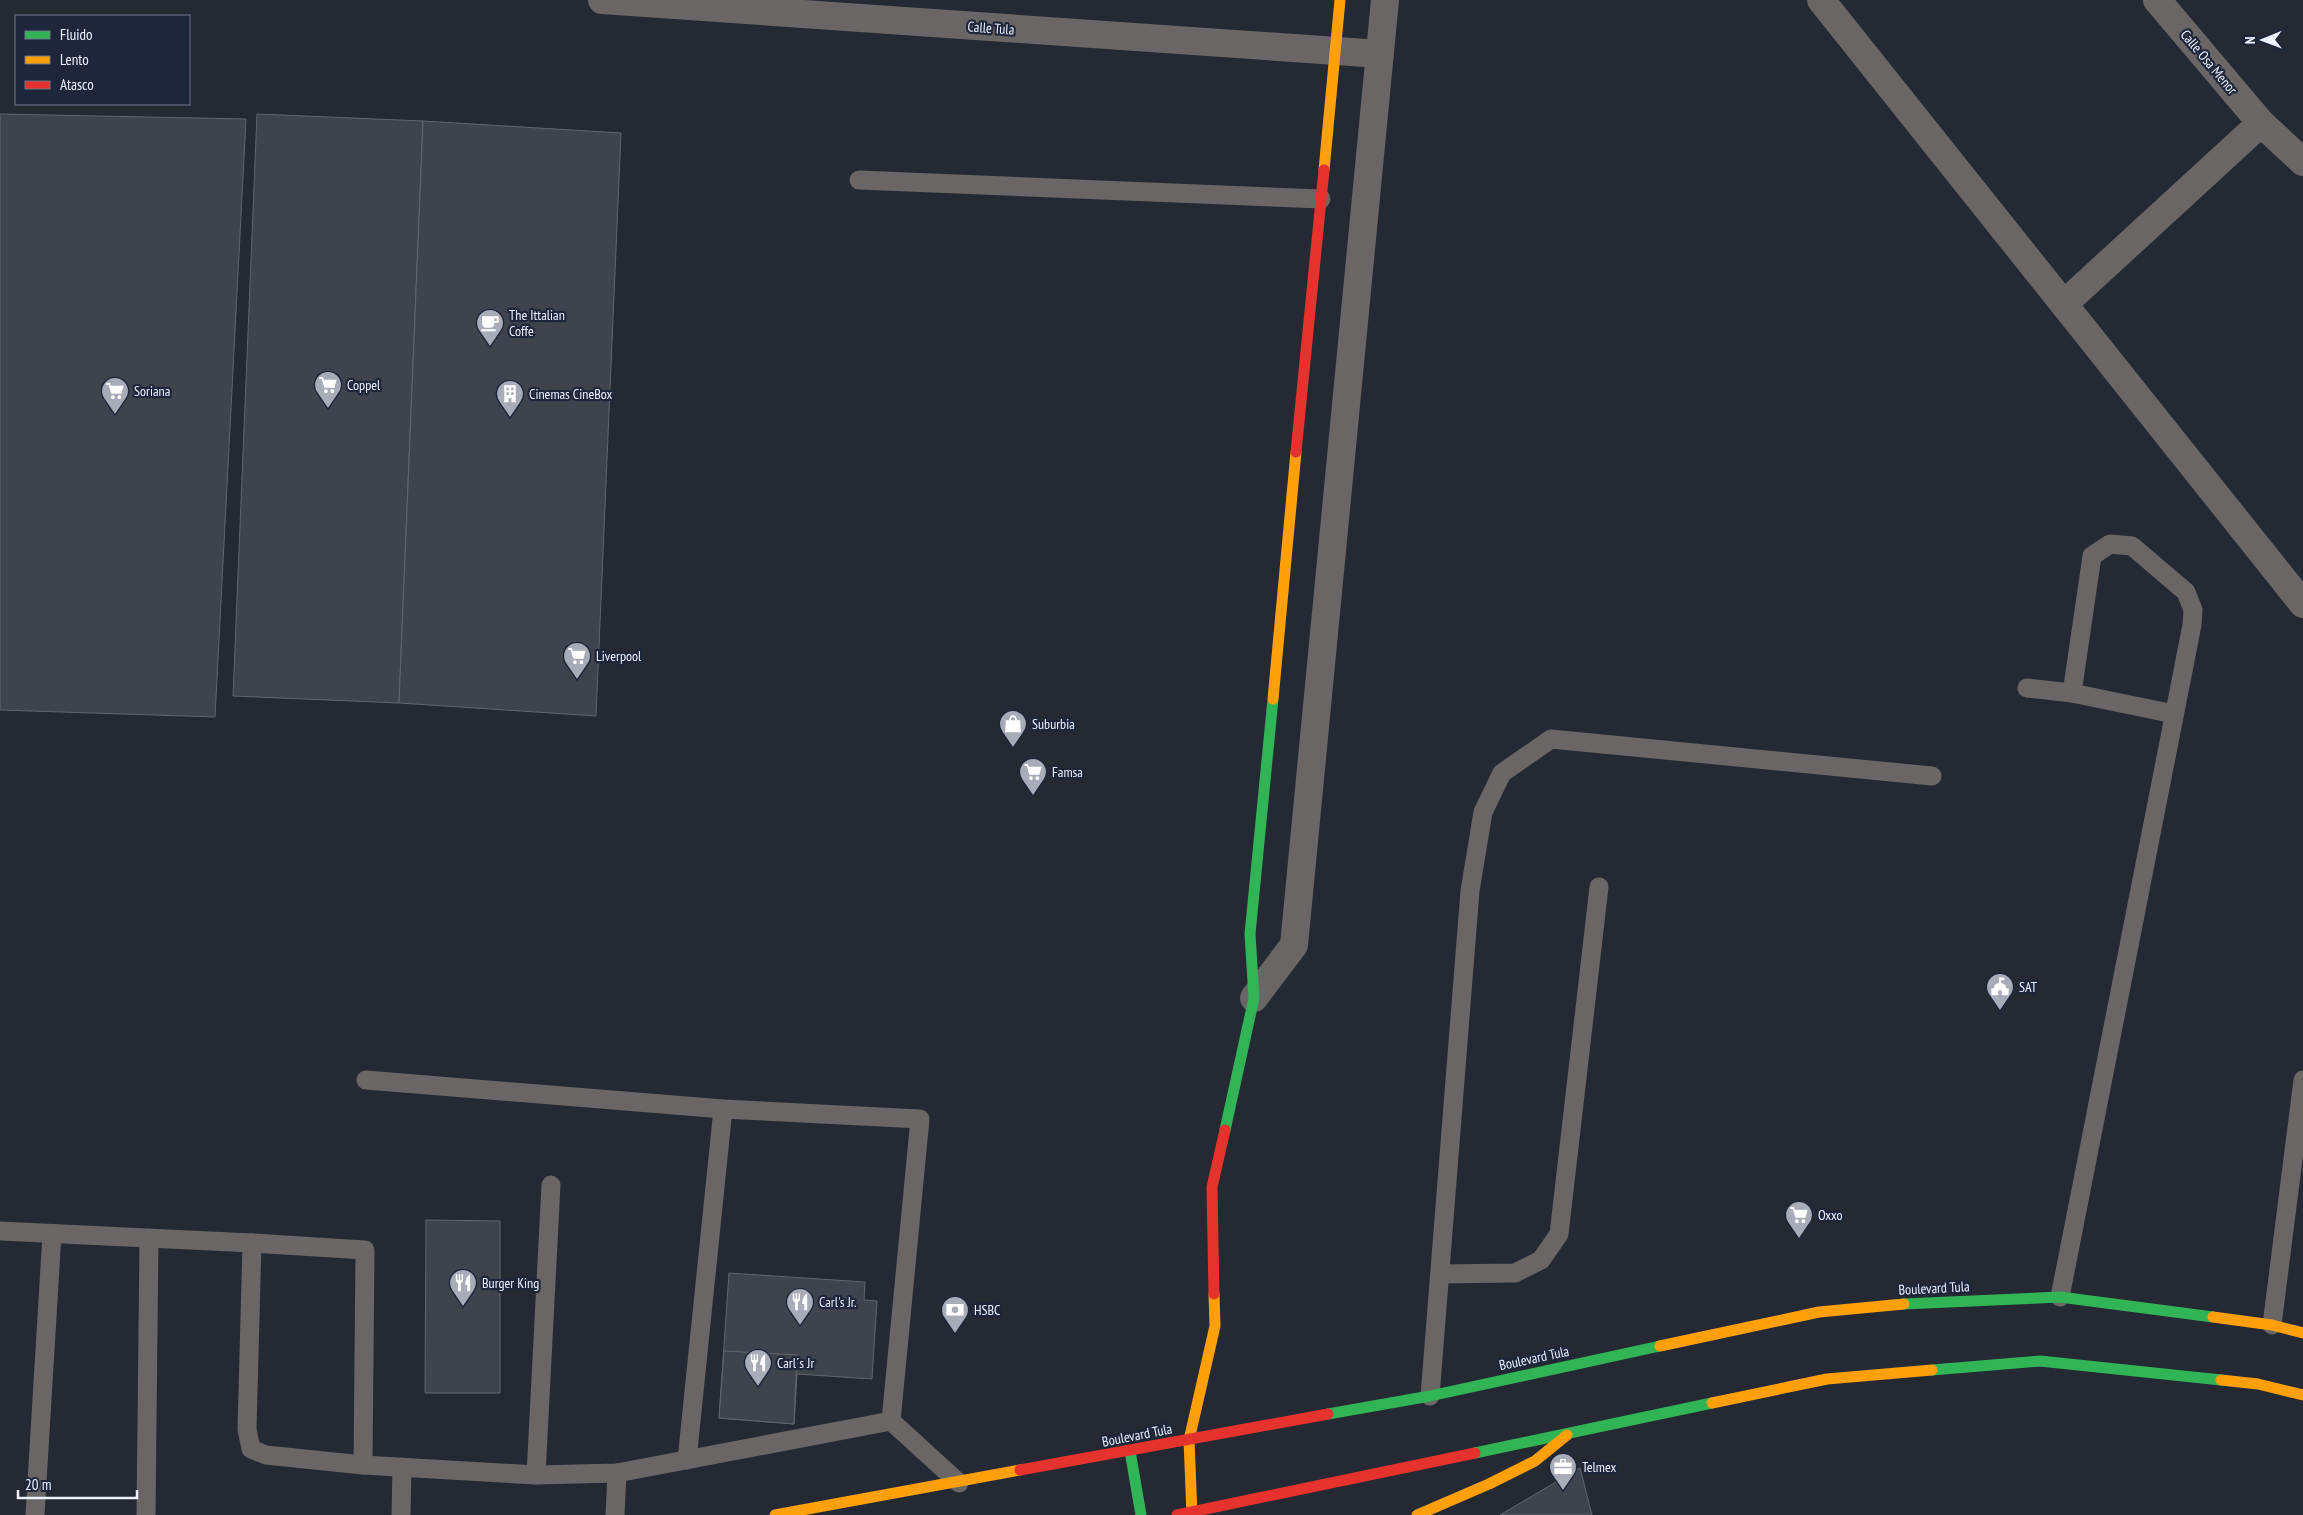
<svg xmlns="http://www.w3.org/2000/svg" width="2303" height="1515" font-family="'PT Sans Narrow',sans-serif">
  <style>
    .building { fill: #3f434d; stroke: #60666f }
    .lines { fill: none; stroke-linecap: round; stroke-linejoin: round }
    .lane { stroke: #696665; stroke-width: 19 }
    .street { stroke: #696665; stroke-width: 28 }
    .fast { stroke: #30b455; stroke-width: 11 }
    .slow { stroke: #ff9f0a; stroke-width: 11 }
    .jam { stroke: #e5322d; stroke-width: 11 }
    .labels { text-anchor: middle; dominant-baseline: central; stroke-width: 4.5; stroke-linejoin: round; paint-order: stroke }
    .street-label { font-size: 14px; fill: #eef3ff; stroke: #1d263b }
    .poi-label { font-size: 14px; fill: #eef3ff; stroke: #1d263b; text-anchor: start }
  </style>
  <rect width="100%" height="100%" fill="#242934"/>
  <!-- building -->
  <g class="building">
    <path d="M0,114L246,119L215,717L0,710Z"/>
    <path d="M257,114L423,121L399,703L233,696Z"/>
    <path d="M423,121L621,133L596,716L399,703Z"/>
    <path d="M426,1220L500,1221V1393H425Z"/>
    <path d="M729,1273L865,1282L864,1300L877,1301L872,1379L797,1374L794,1424L719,1418Z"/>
    <path d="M724,1351L797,1355L794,1424L719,1418Z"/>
    <path d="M1580,1468L1592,1515H1500Z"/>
  </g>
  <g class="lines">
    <!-- lane -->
    <g class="lane">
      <path d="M859,180L1321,199"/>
      <path d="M2027,688L2072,693"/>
      <path d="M366,1080L723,1109L920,1119L891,1421L959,1483"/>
      <path d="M0,1231L252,1243L247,1429L251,1449L266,1455L363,1465L536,1475L617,1473L891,1421"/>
      <path d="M252,1243L365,1250L363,1465"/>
      <path d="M1440,1274L1515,1273L1541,1260L1559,1234L1599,887"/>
      <path d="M2060,1297L2192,625L2193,610L2186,592L2132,546L2110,544L2092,556L2072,693L2174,714"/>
      <path d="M2272,1325L2303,1080"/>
      <path d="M1430,1396L1470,891L1483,812L1502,773L1551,739L1932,776"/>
      <path d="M687,1460L723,1109"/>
      <path d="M536,1475L551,1185"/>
      <path d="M35,1515L52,1234"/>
      <path d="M146,1515L149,1238"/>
      <path d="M401,1515L402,1467"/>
      <path d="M615,1515L617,1473"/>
    </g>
    <!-- street -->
    <g class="street">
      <path d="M602,0L1380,54"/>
      <path d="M1821,0L2303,604"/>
      <path d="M2157,0L2261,123L2303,162"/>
      <path d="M2065,303L2261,123"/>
      <path d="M1254,998L1294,945L1385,0"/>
    </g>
    <!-- fast -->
    <g class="fast">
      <path d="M1225,1130L1254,998L1250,934L1273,699"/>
      <path d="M1904,1304L2060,1297L2213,1317"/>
      <path d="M1932,1370L2040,1361L2221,1380"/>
      <path d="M1328,1414L1430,1396L1660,1346"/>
      <path d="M1130,1451L1141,1515"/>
      <path d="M1475,1453L1712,1403"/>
    </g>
    <!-- slow -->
    <g class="slow">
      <path d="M1324,170L1340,0"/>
      <path d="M1273,699L1296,452"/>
      <path d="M2213,1317L2272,1325L2303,1333"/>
      <path d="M1660,1346L1819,1312L1904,1304"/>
      <path d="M2221,1380L2258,1384L2303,1395"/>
      <path d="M1712,1403L1827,1379L1932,1370"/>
      <path d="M775,1515L1020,1470"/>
      <path d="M1192,1515L1189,1440L1215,1326L1214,1294"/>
      <path d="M1417,1515L1489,1484L1535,1461L1567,1435"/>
    </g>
    <!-- jam -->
    <g class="jam">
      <path d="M1296,452L1324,170"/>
      <path d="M1214,1294L1212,1187L1225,1130"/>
      <path d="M1020,1470L1328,1414"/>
      <path d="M1177,1515L1475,1453"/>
    </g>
  </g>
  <!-- icons -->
  <defs>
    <symbol id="cafe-pin" viewBox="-11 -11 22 30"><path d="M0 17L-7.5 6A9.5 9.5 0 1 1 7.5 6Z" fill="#a7acb8" stroke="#1d263b"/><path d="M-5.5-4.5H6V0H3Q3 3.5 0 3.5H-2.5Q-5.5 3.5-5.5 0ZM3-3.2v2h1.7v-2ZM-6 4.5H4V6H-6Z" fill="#fff"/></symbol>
    <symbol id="supermarket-pin" viewBox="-11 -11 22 30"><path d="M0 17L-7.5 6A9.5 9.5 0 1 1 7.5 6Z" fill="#a7acb8" stroke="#1d263b"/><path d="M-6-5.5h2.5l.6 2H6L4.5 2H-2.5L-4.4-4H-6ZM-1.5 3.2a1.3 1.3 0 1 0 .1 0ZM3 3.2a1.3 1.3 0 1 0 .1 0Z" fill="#fff"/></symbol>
    <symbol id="building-pin" viewBox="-11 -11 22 30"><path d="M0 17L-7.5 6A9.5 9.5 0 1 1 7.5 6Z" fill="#a7acb8" stroke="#1d263b"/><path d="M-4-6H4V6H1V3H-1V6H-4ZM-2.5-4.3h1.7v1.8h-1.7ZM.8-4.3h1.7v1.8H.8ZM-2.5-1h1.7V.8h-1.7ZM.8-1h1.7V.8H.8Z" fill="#fff"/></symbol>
    <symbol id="shop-pin" viewBox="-11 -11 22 30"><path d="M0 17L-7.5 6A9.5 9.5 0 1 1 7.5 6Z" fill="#a7acb8" stroke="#1d263b"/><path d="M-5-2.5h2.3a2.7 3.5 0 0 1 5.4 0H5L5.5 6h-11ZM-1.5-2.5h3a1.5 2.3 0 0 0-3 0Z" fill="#fff"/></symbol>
    <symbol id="civic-pin" viewBox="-11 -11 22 30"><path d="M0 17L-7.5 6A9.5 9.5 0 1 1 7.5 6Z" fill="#a7acb8" stroke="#1d263b"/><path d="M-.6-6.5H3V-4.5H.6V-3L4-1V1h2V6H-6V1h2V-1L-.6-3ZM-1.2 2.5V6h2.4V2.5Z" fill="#fff"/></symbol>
    <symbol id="restaurant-pin" viewBox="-11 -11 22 30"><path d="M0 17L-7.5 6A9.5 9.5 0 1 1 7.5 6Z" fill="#a7acb8" stroke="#1d263b"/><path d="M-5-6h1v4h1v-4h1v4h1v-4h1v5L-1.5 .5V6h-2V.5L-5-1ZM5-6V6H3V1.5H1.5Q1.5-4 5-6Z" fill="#fff"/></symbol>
    <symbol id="bank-pin" viewBox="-11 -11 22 30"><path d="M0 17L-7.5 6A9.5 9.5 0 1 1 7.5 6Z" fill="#a7acb8" stroke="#1d263b"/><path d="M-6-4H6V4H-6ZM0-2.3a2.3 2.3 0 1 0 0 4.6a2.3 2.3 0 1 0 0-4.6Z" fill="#fff"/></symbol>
    <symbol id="office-pin" viewBox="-11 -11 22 30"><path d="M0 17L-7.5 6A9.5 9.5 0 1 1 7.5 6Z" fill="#a7acb8" stroke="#1d263b"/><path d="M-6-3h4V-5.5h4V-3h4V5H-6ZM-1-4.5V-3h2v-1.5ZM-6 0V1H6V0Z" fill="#fff"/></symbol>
  </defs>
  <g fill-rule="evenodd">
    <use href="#cafe-pin" x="474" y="307" width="32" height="43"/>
    <use href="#supermarket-pin" x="312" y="369" width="32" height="43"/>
    <use href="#supermarket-pin" x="99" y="375" width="32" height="43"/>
    <use href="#building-pin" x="494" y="378" width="32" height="43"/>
    <use href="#supermarket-pin" x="561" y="640" width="32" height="43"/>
    <use href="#shop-pin" x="997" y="708" width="32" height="43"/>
    <use href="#supermarket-pin" x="1017" y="756" width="32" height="43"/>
    <use href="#civic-pin" x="1984" y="971" width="32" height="43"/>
    <use href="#supermarket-pin" x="1783" y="1199" width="32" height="43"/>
    <use href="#restaurant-pin" x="447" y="1267" width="32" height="43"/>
    <use href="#restaurant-pin" x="784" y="1286" width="32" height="43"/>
    <use href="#bank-pin" x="939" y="1294" width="32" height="43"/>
    <use href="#restaurant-pin" x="742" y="1347" width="32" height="43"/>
    <use href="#office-pin" x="1547" y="1451" width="32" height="43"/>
  </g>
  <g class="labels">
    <!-- street labels -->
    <g class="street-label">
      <text transform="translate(991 28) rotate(4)">Calle Tula</text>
      <text transform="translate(2209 62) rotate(50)">Calle Osa Menor</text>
      <text transform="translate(1934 1288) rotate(-3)">Boulevard Tula</text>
      <text transform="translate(1534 1358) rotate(-12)">Boulevard Tula</text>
      <text transform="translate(1137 1435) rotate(-11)">Boulevard Tula</text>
    </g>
    <!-- poi labels -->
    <g class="poi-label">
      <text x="509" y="315">The Ittalian<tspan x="509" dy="16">Coffe</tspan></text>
      <text x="347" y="385">Coppel</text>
      <text x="134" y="391">Soriana</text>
      <text x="529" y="394">Cinemas CineBox</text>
      <text x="596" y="656">Liverpool</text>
      <text x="1032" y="724">Suburbia</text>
      <text x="1052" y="772">Famsa</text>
      <text x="2019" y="987">SAT</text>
      <text x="1818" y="1215">Oxxo</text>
      <text x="482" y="1283">Burger King</text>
      <text x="819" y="1302">Carl's Jr.</text>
      <text x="974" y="1310">HSBC</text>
      <text x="777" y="1363">Carl´s Jr</text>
      <text x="1582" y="1467">Telmex</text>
    </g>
  </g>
  <!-- legend -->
  <rect x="15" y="15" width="175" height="90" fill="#1d263b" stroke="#717889"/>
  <rect x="25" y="31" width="25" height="8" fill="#30b455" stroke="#717889"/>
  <text x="60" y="40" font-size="15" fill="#eef3ff">Fluido</text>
  <rect x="25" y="56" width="25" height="8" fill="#ff9f0a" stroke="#717889"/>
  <text x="60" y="65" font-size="15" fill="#eef3ff">Lento</text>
  <rect x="25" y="81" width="25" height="8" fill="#e5322d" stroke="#717889"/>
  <text x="60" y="90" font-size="15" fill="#eef3ff">Atasco</text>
  <!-- north arrow -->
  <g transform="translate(2263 40) rotate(269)" stroke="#1d263b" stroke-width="4" paint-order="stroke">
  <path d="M0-4L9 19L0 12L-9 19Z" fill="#eef3ff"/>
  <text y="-8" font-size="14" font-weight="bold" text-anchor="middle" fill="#eef3ff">N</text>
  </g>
  <!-- scale -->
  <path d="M18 1490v8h119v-8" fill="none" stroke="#eef3ff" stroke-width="2.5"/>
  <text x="25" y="1490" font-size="15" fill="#eef3ff" stroke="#1d263b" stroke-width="4" paint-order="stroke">20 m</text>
</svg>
